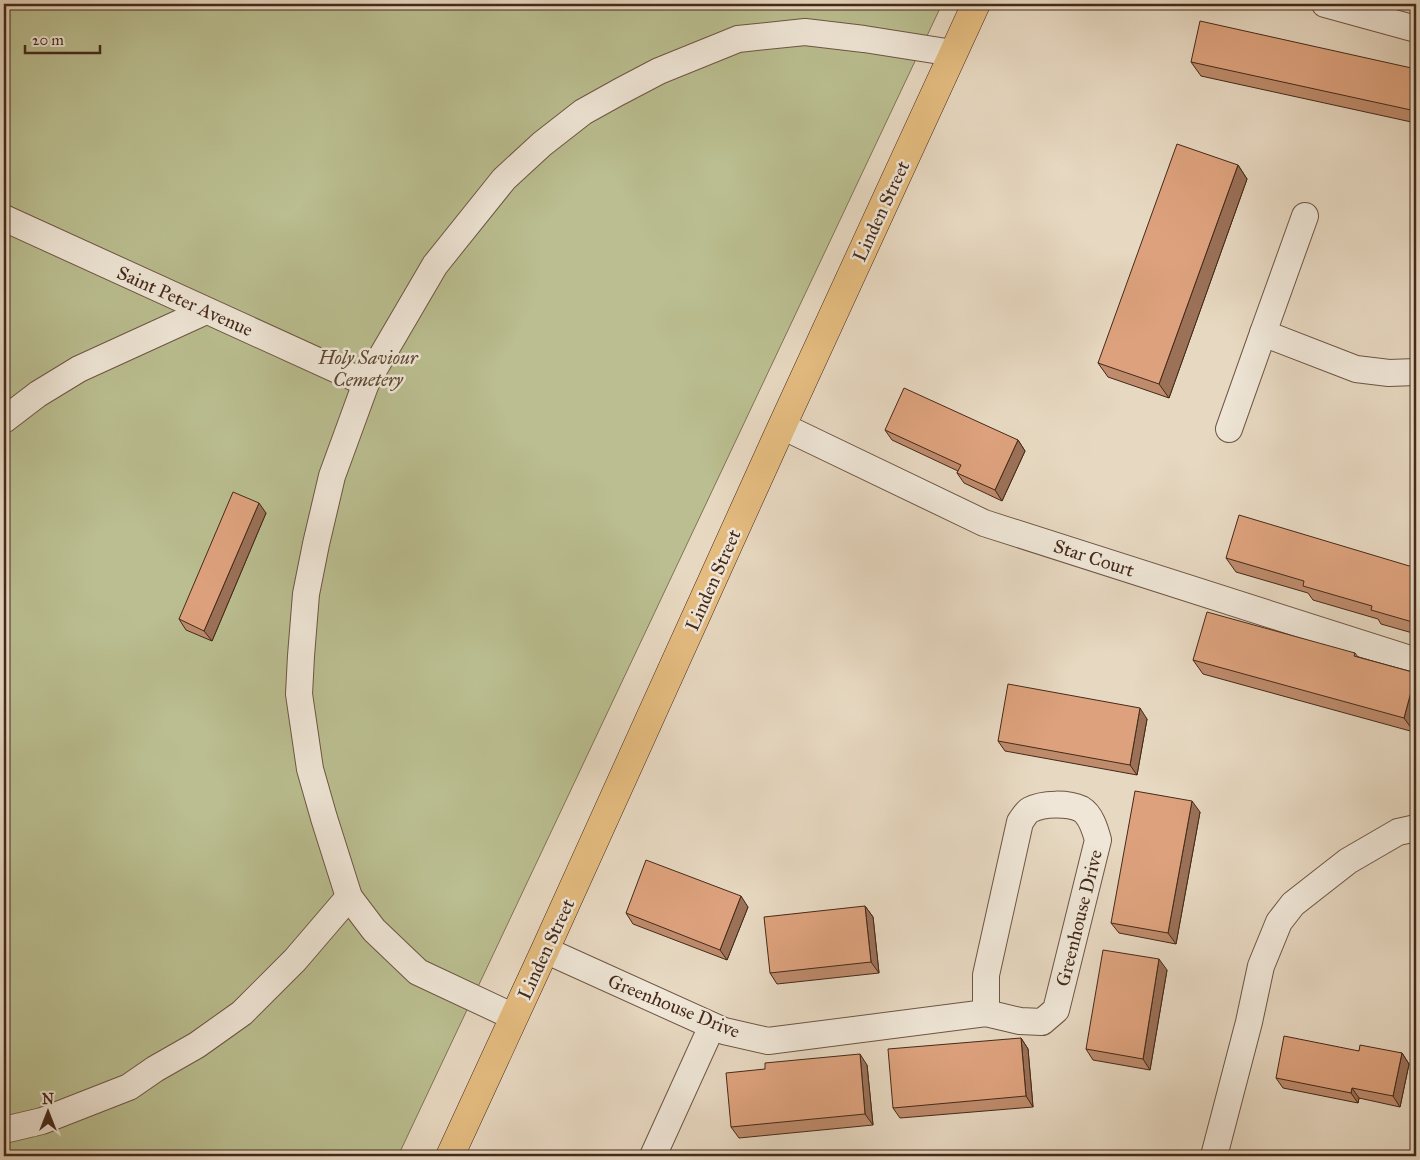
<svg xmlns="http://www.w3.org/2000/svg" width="1420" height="1160" font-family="'IM FELL Great Primer',serif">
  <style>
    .green { fill: #babe90; stroke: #807454 }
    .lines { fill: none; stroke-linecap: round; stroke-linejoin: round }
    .minor-casing { stroke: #6e5543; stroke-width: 28 }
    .major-casing { stroke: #452919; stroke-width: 29 }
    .minor { stroke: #efe6d7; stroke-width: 26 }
    .major { stroke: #e4bc80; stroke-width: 28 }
    .wall { fill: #be8b6c; stroke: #452919 }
    .shaded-wall { fill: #9b7158; stroke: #452919 }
    .building { fill: #dda27d; stroke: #452919 }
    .labels { text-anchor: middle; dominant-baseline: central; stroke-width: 5; stroke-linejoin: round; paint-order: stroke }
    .street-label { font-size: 19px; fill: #452919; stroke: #efe6d7 }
    .park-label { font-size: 19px; font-style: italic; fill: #5c4731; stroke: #efe6d7 }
  </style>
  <rect width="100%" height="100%" fill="#e7d8c1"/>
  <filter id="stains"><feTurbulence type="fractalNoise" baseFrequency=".004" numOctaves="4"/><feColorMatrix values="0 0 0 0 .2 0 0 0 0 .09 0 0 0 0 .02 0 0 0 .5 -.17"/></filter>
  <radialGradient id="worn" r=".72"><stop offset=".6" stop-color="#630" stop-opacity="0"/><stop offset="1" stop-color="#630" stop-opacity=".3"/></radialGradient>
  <!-- green -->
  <path class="green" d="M4,4H942L398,1156H4Z"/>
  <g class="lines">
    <defs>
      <g id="minor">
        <path d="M1325,4L1416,29"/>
        <path d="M1305,216L1263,333L1356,369L1389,373L1416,372"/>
        <path d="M4,218L366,383"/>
        <path d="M4,420L38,394L79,369L206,311"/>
        <path d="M782,426L984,523L1416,661"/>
        <path d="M1229,429L1263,333"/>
        <path d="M545,950L724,1031L768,1041L986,1013L1020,1021L1042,1022L1056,1010L1098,840C1095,829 1091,815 1081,809C1068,803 1043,803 1030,810C1026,812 1023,818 1020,822L986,975V1013"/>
        <path d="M514,1017L418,972L374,930L349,897L324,818L310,769L299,694L301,656L306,594L316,544L332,476L366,383L435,265L504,179L542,144L583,112L619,92L659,71L738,39L805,32L864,39L953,53"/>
        <path d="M4,1130L42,1121L129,1087L155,1069L197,1045L242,1013L295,960L349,897"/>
        <path d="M653,1156L712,1026"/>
        <path d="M1214,1156L1249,1022L1261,966L1279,922L1293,904L1348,861L1398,832L1416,828"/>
      </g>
      <path id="major" d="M450,1156L545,950L782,426L976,4"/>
    </defs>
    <!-- minor casing -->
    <use href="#minor" class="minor-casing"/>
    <!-- major casing -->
    <use href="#major" class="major-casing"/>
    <!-- minor -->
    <use href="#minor" class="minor"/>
    <!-- major -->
    <use href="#major" class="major"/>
  </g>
  <!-- wall -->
  <g class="wall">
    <path d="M1191,62L1416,69V123L1201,76Z"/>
    <path d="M1238,165L1247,179L1169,398L1108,377L1098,363Z"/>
    <path d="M885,430L1018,440L1025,451L1002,501L964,483L957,473L958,471L892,440Z"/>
    <path d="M266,513L212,641L186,630L179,619Z"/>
    <path d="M1226,558L1416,568V634L1381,624L1378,619L1313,600L1308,593L1236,572Z"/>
    <path d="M1355,653L1358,657L1416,673L1414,732L1203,674L1193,660Z"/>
    <path d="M1147,719L1137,775L1005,751L998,741Z"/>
    <path d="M1200,812L1176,944L1119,933L1111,923Z"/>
    <path d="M865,906L873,917L879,973L777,984L770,973Z"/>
    <path d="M748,907L727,960L633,924L626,913Z"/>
    <path d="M1167,970L1150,1070L1093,1060L1086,1049Z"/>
    <path d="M1021,1038L1028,1049L1033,1107L900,1118L893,1108Z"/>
    <path d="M1359,1051L1402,1053L1409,1064L1400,1107L1359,1098L1358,1103L1283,1088L1276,1078Z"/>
    <path d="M867,1065L873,1125L739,1138L731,1127Z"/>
  </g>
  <!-- shaded-wall -->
  <g class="shaded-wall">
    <path d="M1416,85V118L1411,110Z"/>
    <path d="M1238,165L1247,179L1169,398L1159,384Z"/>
    <path d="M1018,440L1025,451L1002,501L995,490Z"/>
    <path d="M259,503L266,513L212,641L204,631Z"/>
    <path d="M1416,674V723L1414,732L1404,718Z"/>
    <path d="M1140,708L1147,719L1137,775L1130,765Z"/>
    <path d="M1192,801L1200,812L1176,944L1168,933Z"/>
    <path d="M741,896L748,907L727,960L720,950Z"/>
    <path d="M865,906L873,917L879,973L871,962Z"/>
    <path d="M1159,959L1167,970L1150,1070L1143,1059Z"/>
    <path d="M1021,1038L1028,1049L1033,1107L1026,1096Z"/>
    <path d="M1402,1053L1409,1064L1400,1107L1393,1096Z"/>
    <path d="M860,1054L867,1065L873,1125L865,1114Z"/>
    <path d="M1352,1088L1359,1098L1358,1103L1351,1093Z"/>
  </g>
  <!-- building -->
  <g class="building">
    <path d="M1200,21L1416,69V85L1411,110L1191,62Z"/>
    <path d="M1177,144L1238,165L1159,384L1098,363Z"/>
    <path d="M904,388L1018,440L995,490L957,473L961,465L885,430Z"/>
    <path d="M233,492L259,503L204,631L179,619Z"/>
    <path d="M1239,515L1416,568V623L1371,610L1372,606L1303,586L1304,581L1226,558Z"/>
    <path d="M1207,612L1355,653L1354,656L1416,673L1404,718L1193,660Z"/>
    <path d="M1008,684L1140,708L1130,765L998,741Z"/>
    <path d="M1135,791L1192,801L1168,933L1111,923Z"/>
    <path d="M646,860L741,896L720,950L626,913Z"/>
    <path d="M865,906L871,962L770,973L764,917Z"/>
    <path d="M1103,950L1159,959L1143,1059L1086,1049Z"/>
    <path d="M1284,1036L1359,1051L1360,1045L1402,1053L1393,1096L1352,1088L1351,1093L1276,1078Z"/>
    <path d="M1021,1038L1026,1096L893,1108L888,1049Z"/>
    <path d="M860,1054L865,1114L731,1127L726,1073L765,1069V1063Z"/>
  </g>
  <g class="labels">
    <!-- street labels -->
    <g class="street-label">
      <text transform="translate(881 211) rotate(-65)">Linden Street</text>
      <text transform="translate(185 301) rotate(24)">Saint Peter Avenue</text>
      <text transform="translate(1094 558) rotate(18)">Star Court</text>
      <text transform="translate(713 580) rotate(-66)">Linden Street</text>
      <text transform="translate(1079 918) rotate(-76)">Greenhouse Drive</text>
      <text transform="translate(546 949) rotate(-65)">Linden Street</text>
      <text transform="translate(674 1006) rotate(22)">Greenhouse Drive</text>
    </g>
    <!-- park labels -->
    <g class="park-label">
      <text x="368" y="357">Holy Saviour<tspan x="368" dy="22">Cemetery</tspan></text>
    </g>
  </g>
  <!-- margin -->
  <rect width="1420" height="1160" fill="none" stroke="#e7d8c1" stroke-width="20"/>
  <rect x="5" y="5" width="1410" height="1150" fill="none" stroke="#452919" stroke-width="2.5"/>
  <rect x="10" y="10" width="1400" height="1140" fill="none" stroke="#452919"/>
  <!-- north arrow -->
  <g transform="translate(48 1112)" stroke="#efe6d7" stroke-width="4" paint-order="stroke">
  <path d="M0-4L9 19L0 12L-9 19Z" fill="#452919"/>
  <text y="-8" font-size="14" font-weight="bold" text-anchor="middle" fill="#452919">N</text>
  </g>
  <!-- scale -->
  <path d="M25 45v8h75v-8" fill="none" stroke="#452919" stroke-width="2.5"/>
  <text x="32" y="45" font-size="15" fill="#452919" stroke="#efe6d7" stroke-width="4" paint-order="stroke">20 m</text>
  <rect width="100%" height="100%" filter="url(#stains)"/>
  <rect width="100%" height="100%" fill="url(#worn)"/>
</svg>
